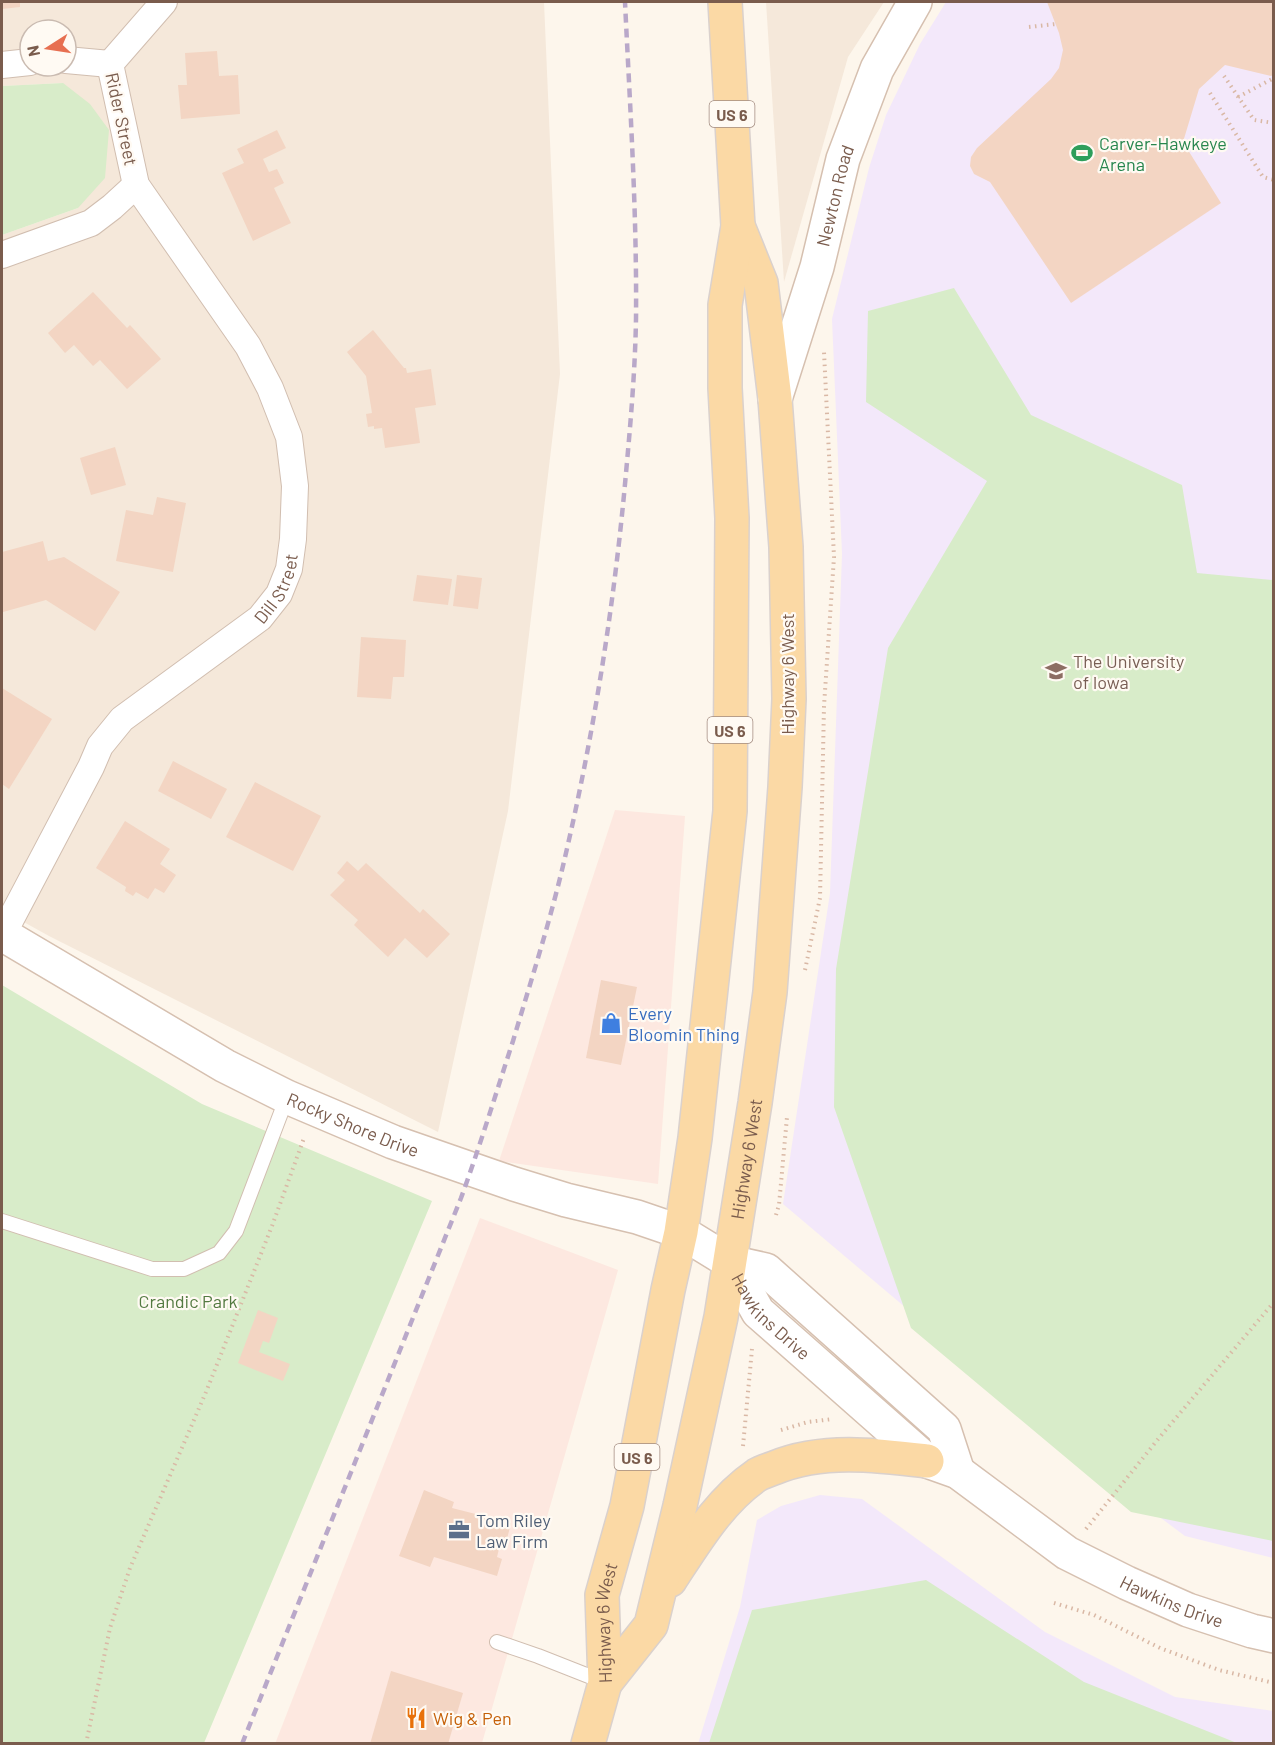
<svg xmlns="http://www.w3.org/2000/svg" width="1275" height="1745" font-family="Barlow,sans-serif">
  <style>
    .residential { fill: #f5e8da; fill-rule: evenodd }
    .commercial { fill: #fde8e0 }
    .education { fill: #f3e8fa }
    .green { fill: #d8ecc9 }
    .building { fill: #f3d5c3 }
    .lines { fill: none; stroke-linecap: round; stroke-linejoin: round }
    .lane-casing { stroke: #d1beb0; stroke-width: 16 }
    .street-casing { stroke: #d1beb0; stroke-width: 28 }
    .secondary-casing { stroke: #d6c0b0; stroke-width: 36 }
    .primary-casing { stroke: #dad1cd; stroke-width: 36 }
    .path { stroke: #d9b8a5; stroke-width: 4; stroke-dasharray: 1.5 4.5; stroke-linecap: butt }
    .lane { stroke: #fff; stroke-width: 14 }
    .street { stroke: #fff; stroke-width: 26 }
    .secondary { stroke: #fff; stroke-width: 33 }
    .primary { stroke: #fbd9a5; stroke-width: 33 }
    .rail { stroke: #b9a8c9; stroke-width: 4.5; stroke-dasharray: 9 6; stroke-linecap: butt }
    .labels { text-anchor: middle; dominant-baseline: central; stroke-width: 4.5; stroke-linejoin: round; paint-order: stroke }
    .shield { fill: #fffaf3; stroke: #a28b7f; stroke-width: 1.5 }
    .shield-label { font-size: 16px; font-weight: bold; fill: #7a5c4d }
    .street-label { font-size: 18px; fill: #7a5c4d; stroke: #fffaf3 }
    .leisure-label { font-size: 18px; fill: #27864d; stroke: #fffaf3; text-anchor: start }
    .education-label { font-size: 18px; fill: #785e54; stroke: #fffaf3; text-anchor: start }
    .shop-label { font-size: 18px; fill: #366cbe; stroke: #fffaf3; text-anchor: start }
    .park-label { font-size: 18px; fill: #537a41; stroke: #fffaf3 }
    .service-label { font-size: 18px; fill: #4e5e75; stroke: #fffaf3; text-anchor: start }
    .food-label { font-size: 18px; fill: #c56008; stroke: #fffaf3; text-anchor: start }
  </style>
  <rect width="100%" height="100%" fill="#fdf6ec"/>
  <!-- residential -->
  <g class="residential">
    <path d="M2,2H544L560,374L508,811L438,1132L49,936L2,910V235L78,208L63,83L2,86ZM30,30H66V66H30Z"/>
    <path d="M766,2H884L848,57L784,282Z"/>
  </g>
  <!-- commercial -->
  <g class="commercial">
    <path d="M615,810L685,816L658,1184L499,1161Z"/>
    <path d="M480,1218L618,1270L482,1743L275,1744Z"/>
  </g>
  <!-- education -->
  <g class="education">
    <path d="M946,2H1273V1558L1185,1536L1106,1477L783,1204L830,893L842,554L832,319L869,168L886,115L920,44Z"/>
    <path d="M820,1495L862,1499L1045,1632L1175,1697L1273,1711V1743L698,1744L740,1607L757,1520L781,1506Z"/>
  </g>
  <!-- green -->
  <g class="green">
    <path d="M63,83L90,104L109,130L105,178L78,208L2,235V86Z"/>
    <path d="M954,288L1031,415L1182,485L1197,573L1273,580V1541L1131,1512L911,1328L834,1107L836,969L888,648L987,481L866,402L868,311Z"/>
    <path d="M2,985L202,1104L432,1201L204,1743L2,1744Z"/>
    <path d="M926,1580L1084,1682L1237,1743H709L752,1610Z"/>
  </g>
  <!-- building -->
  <g class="building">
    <path d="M2,2H20V7L2,9Z"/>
    <path d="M1047,2H1274V74L1271,76L1225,65L1199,89L1183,142L1221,203L1071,303L990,182L974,174L970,166L971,157L977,148L1051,79L1059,68L1063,50L1059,33Z"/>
    <path d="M217,51L219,76L238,75L240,114L181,119L178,85H187L185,53Z"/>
    <path d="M277,130L286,148L263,159L269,172L277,169L284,183L274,188L291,223L253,241L222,173L244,163L237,149Z"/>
    <path d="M93,292L127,328L130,325L161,359L127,389L100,360L93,366L74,345L65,353L48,333Z"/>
    <path d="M373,330L404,368H406L407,373L431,369L436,405L415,408L420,443L385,448L382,428L374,429V426L368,427L366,414L372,413L366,376L347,352Z"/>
    <path d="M115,447L126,485L91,495L80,458Z"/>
    <path d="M157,497L186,503L173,572L116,561L126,510L153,515Z"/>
    <path d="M43,541L48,561L64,557L120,592L95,631L46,600L3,612L2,552Z"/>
    <path d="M417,575L452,579L448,605L413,601Z"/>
    <path d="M457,575L482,578L478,609L453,606Z"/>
    <path d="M361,637L406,640L404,677H393L391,699L357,697Z"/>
    <path d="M2,688L52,719L9,789L2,784Z"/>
    <path d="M173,761L227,789L211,819L158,791Z"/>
    <path d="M255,782L321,816L293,871L226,837Z"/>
    <path d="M125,821L170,849L160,864L176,875L164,893L155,888L148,899L136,892L133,896L125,891L126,887L96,868Z"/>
    <path d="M347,861L358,871L366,863L420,913L423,909L450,934L427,958L405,938L388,957L354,925L358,920L330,895L345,880L337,873Z"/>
    <path d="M601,980L637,987L621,1065L586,1058Z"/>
    <path d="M258,1310L278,1318L269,1343L263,1341L259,1352L290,1364L283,1381L238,1363Z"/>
    <path d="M424,1490L454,1502L452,1508L511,1523L507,1539L502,1537L497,1557L502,1559L497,1576L434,1557L430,1567L399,1556Z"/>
    <path d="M391,1671L463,1693L448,1744H370Z"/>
  </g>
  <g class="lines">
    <defs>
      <g id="lane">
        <path d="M2,1221L152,1269H184L219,1253L236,1231L287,1097"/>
        <path d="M497,1642L538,1656L604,1682"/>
      </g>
      <g id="street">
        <path d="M66,60L110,64"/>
        <path d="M2,65L30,62"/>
        <path d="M2,255L91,223L112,207L136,185"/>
        <path id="s1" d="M3,934L91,767L100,746L122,719L260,618L279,594L289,569L293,539L295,486L289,437L270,388L248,346L136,185L110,64L164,2"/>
      </g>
      <g id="secondary">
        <path id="s2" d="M775,399L817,267L843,159L877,69L915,2"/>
        <path id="s3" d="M2,934L225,1066L287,1097L393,1142L514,1184L566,1200L637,1217L681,1232L730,1262L766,1270L944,1429L958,1472"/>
        <path id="s4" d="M730,1262L758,1312L927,1461L958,1472L1067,1553L1127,1583L1188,1610L1252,1631L1274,1636"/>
      </g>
      <g id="primary">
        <path d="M670,1580C695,1542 719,1501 757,1475C762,1472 769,1470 774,1468C822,1448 877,1455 927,1461"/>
        <path id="s5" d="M605,1683L651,1625L680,1506L721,1317L755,1103L770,992L785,787L789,699L786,547L775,399L761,283L738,226"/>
        <path id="s6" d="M588,1744L605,1683L602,1595L627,1506L668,1290L681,1232L695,1138L730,811L732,518L725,388V305L738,226L725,2"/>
      </g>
    </defs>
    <!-- lane casing -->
    <use href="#lane" class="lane-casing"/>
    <!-- street casing -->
    <use href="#street" class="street-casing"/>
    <!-- secondary casing -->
    <use href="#secondary" class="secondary-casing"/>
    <!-- primary casing -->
    <use href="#primary" class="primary-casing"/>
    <!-- path -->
    <g class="path">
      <path d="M1029,27L1056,24"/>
      <path d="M1224,76L1254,120L1274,123"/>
      <path d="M1210,93L1263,177L1274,180"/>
      <path d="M1238,97L1274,78"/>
      <path d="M805,970L820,898L824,706L834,557L824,352"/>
      <path d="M776,1215L779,1205L787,1117"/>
      <path d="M781,1430L808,1422L833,1419"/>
      <path d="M743,1446L752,1349"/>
      <path d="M1086,1529L1159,1438L1274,1302"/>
      <path d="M1054,1603L1094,1615L1160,1648L1219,1670L1274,1683"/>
      <path d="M86,1744L110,1628L130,1568L206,1392L272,1226L304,1138"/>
    </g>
    <!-- lane -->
    <use href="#lane" class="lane"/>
    <!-- street -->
    <use href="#street" class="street"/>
    <!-- secondary -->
    <use href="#secondary" class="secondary"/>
    <!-- primary -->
    <use href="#primary" class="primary"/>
    <!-- rail -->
    <path class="rail" d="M242,1744L461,1198C480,1146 496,1093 513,1041C530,984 548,928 562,870C592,744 613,614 625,484C630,429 635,375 636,319C637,213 630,107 625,2"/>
  </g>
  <!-- icons -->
  <defs>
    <symbol id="stadium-bare" viewBox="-9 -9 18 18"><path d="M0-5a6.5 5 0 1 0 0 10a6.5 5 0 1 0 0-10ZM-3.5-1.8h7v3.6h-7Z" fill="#2e9e5b" stroke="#fffaf3" stroke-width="2.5" paint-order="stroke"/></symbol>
    <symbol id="university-bare" viewBox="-9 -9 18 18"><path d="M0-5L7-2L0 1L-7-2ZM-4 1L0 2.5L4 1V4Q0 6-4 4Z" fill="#8d6e63" stroke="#fffaf3" stroke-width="2.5" paint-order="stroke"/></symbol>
    <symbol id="shop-bare" viewBox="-9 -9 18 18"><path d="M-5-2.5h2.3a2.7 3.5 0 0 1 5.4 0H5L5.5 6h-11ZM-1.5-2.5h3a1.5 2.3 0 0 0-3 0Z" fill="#3f7fe0" stroke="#fffaf3" stroke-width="2.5" paint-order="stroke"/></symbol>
    <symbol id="office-bare" viewBox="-9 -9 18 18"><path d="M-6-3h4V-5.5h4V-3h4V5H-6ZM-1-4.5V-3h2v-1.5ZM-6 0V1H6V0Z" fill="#5c6f8a" stroke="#fffaf3" stroke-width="2.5" paint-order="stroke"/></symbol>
    <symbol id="restaurant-bare" viewBox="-9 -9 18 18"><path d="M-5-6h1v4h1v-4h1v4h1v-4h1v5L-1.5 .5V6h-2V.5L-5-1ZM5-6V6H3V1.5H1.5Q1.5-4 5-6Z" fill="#e8710a" stroke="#fffaf3" stroke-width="2.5" paint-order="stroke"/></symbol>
  </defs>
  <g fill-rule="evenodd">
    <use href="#stadium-bare" x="1067" y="138" width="30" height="30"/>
    <use href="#university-bare" x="1041" y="656" width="30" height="30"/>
    <use href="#shop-bare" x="596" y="1008" width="30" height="30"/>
    <use href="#office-bare" x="444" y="1515" width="30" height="30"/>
    <use href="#restaurant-bare" x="401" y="1703" width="30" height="30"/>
  </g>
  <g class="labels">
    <!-- shield labels -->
    <g class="shield">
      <rect x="709.5" y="101" width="45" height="26" rx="4.5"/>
      <rect x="707.5" y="717" width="45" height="26" rx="4.5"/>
      <rect x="614.5" y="1444" width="45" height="26" rx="4.5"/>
    </g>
    <g class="shield-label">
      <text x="732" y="114">US 6</text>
      <text x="730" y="730">US 6</text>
      <text x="637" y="1457">US 6</text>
    </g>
    <!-- street labels -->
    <g class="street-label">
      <text transform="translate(122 119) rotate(78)">Rider Street</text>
      <text stroke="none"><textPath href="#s2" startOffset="212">Newton Road</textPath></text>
      <text stroke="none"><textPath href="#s1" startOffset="452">Dill Street</textPath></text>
      <text transform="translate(787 674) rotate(-90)">Highway 6 West</text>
      <text stroke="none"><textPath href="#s3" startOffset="400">Rocky Shore Drive</textPath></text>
      <text stroke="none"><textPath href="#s5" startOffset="550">Highway 6 West</textPath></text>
      <text stroke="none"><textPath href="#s4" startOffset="69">Hawkins Drive</textPath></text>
      <text stroke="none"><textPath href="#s4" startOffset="567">Hawkins Drive</textPath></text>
      <text stroke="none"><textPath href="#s6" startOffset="124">Highway 6 West</textPath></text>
    </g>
    <!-- leisure labels -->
    <g class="leisure-label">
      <text x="1099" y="143">Carver-Hawkeye<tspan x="1099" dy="21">Arena</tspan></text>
    </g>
    <!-- education labels -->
    <g class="education-label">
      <text x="1073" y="661">The University<tspan x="1073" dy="21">of Iowa</tspan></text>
    </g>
    <!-- shop labels -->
    <g class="shop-label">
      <text x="628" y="1013">Every<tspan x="628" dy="21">Bloomin Thing</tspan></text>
    </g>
    <!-- park labels -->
    <g class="park-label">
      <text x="188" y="1301">Crandic Park</text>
    </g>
    <!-- service labels -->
    <g class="service-label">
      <text x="476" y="1520">Tom Riley<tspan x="476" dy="21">Law Firm</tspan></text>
    </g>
    <!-- food labels -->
    <g class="food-label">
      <text x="433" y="1718">Wig &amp; Pen</text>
    </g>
  </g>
  <!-- border -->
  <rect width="1275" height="1745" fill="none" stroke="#7a5c4d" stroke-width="6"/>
  <!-- north arrow -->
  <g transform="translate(48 48) rotate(258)"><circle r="28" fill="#fffaf3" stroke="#cabbb1" stroke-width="1.5"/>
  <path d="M0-4.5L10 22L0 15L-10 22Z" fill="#e76f51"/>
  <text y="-9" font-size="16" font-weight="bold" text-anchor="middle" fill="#7a5c4d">N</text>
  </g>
</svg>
